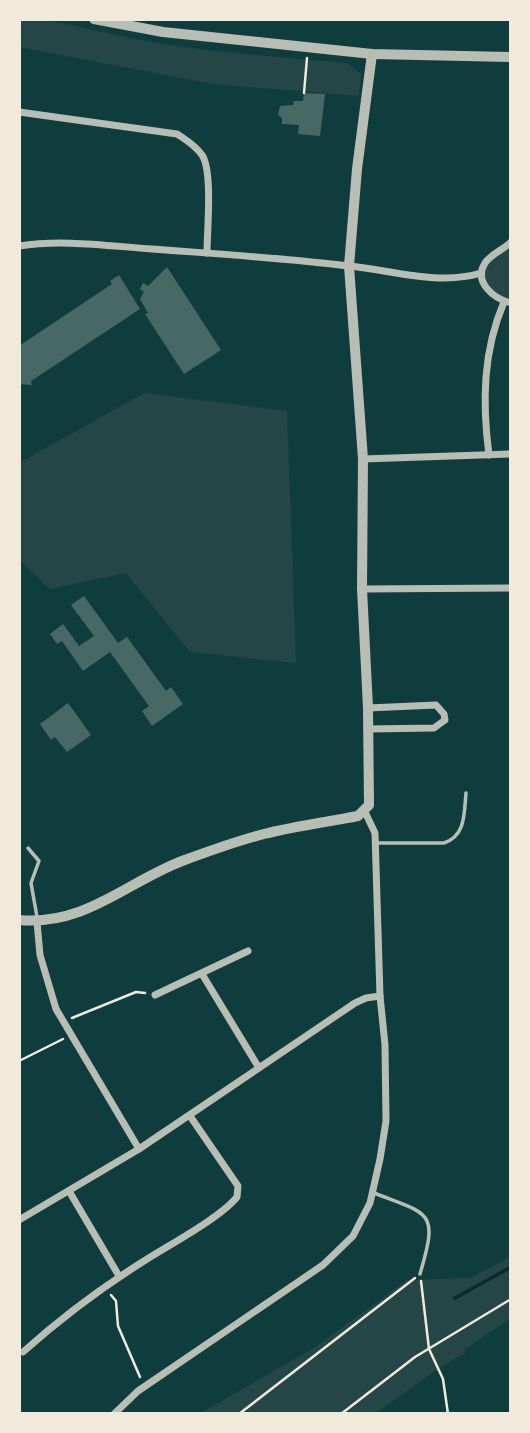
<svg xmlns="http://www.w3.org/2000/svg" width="530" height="1433" font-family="Roboto,sans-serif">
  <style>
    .green { fill: #244646 }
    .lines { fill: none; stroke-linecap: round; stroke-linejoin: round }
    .stream { stroke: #0a2a2b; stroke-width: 3.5 }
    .building { fill: #486865 }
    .path { stroke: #f1e9da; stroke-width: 2.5 }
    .service { stroke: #b8beb3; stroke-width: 3.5 }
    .minor { stroke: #b8beb3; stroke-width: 7 }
    .tertiary { stroke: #b8beb3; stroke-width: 10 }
  </style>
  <rect width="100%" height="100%" fill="#0f3d3e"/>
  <!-- green -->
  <g class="green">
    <path d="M19,19C62,19 103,34 145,41C212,53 280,57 347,63L361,74L359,96L213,84L19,47Z"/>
    <path d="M511,242V303L504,302L483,282L484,264Z"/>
    <path d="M144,393L287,411L296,663L190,652L126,573L50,589L19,560V463Z"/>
    <path d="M511,1257V1318L464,1350L465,1353L441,1367L374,1414H199L317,1346L407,1280L470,1278Z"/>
  </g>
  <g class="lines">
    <!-- stream -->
    <path class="stream" d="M455,1298L511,1267"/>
  </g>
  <!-- building -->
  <g class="building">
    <path d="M304,93L325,94L320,136L298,134L299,125L282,124V118L278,115L280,106L293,105L294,101H303Z"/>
    <path d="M167,267L221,350L184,374L145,314L148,313L140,299L144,292L140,289L143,283L148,286Z"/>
    <path d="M119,275L140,309L31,381L32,385L19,384V346L112,284L110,281Z"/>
    <path d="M84,596L118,643L127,637L166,691L171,687L183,704L152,726L142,711L149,706L110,652L83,671L62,641L57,644L50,634L63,624L79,646L94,636L71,605Z"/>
    <path d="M68,703L91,735L67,752L55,737L51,740L40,724Z"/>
  </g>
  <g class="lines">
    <!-- path -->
    <g class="path">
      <path d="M304,93L307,58"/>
      <path d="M72,1018L136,992L145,993"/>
      <path d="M19,1061L63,1039"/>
      <path d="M421,1281L429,1349L443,1379L448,1414"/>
      <path d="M111,1295L116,1301L118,1326L140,1377"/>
      <path d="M239,1414L415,1278"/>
      <path d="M341,1414L415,1357L511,1299"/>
    </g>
    <!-- service -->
    <g class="service">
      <path d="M377,843H444C466,836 464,813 466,793"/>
      <path d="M28,848L39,861L31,883L37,917"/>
      <path d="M374,1193C430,1215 439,1210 420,1274"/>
    </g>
    <!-- minor -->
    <g class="minor">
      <path d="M19,112L177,134C186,140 195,145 202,155C213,171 207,231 207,253"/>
      <path d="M511,242C503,250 491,254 485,263C473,282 494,299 511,303"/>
      <path d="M19,246C63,239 108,246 152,249C218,254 284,258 349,266C392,270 439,286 481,273"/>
      <path d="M489,455C482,402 483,351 504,302"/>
      <path d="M363,459L511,454"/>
      <path d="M362,589L511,588"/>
      <path d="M368,708L436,705L444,714L445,720L434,728L368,729"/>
      <path d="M37,922L40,955L56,1009L139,1149"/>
      <path d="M202,974L259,1068"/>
      <path d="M155,995L248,951"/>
      <path d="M69,1191L119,1276"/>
      <path d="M19,1220L139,1149L355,1003L366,998L380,996"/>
      <path d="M23,1352C61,1318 101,1288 144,1261C169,1245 220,1218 237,1197L238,1186L190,1116"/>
      <path d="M114,1414L138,1391L323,1265L353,1236L370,1203L380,1159L386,1121L385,1045L380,996L375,833L365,812"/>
    </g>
    <!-- tertiary -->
    <g class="tertiary">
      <path d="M94,19L163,32L372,54L511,57"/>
      <path d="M19,920C85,926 125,883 182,861C209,851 236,841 264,834C295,826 327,822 358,816L369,805L368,708L362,589L363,459L349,266L357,169L372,54"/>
    </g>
  </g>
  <!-- border -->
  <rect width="530" height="1433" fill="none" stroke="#f1e9da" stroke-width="42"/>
</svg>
